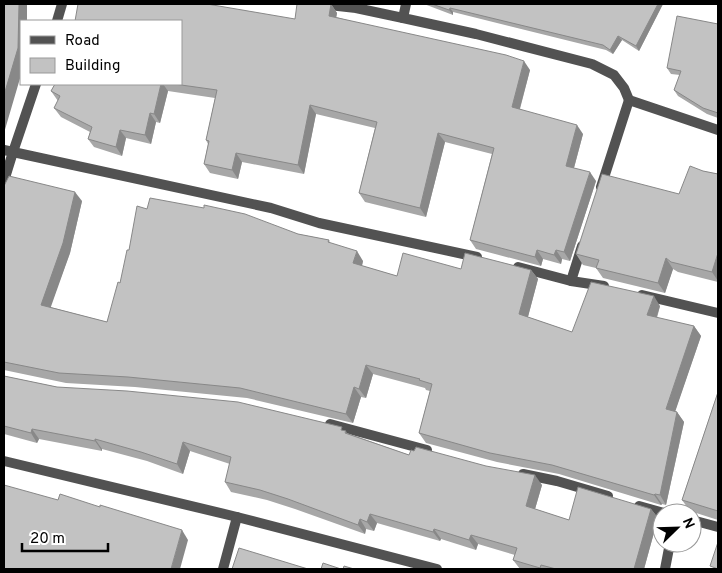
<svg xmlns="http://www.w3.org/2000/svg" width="722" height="573" font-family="Overpass,sans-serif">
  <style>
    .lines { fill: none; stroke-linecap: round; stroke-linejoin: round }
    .minor { stroke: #525252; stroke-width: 10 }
    .wall { fill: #a7a7a7 }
    .shaded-wall { fill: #888 }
    .building { fill: #c2c2c2; stroke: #888 }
  </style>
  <rect width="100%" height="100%" fill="#fff"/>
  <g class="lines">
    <!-- minor -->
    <g class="minor">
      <path d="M320,4L356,8L403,18"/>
      <path d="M406,4L403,18L476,34L592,64L614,75L624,88L629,100"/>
      <path d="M57,21L62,4"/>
      <path d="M36,84L13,152L271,208L319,223L477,257"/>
      <path d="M4,150L13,152L4,181"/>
      <path d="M601,187L629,100L718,130"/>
      <path d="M518,267L571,281L604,286"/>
      <path d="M571,281L582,246"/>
      <path d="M642,295L718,313"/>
      <path d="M330,424L427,450"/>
      <path d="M4,461L237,517L437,569"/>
      <path d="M523,474L557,481L608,496"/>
      <path d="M639,506L664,513"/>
      <path d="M692,520L718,527"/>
      <path d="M223,569L237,517"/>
      <path d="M665,569L670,543"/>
    </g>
  </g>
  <!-- wall -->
  <g class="wall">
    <path d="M331,4L337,13L336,17L530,70L520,109L583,134L574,168L596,181L570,261L562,259L561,264L543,259L541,266L476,249L470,240L492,154L445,142L426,217L365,202L359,193L375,128L316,114L304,174L242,162L238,179L210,173L204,164L208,144L206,140L215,98L168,91L160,123L156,122L151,144L126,138L122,156L94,147L88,139L90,132L61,117L54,108L58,101L51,91L55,84H181L295,19Z"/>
    <path d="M424,4H663L639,51L622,40L613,54L606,50L453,12V15Z"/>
    <path d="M718,24V118L707,114L678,96L674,90L680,75L671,74L667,68Z"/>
    <path d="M703,171L718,174V282L678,272L673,269L665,293L603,278L596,268L583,265L576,254L679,194Z"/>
    <path d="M4,186L82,201L70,253L50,307L107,322L120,283L129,250L147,209L298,234L329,240L330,243L363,261L362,266L397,276L461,269L531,270L538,279L528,317L572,332L660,306L657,318L694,326L701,336L675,411L677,412L684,422L666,505L662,504L661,505L559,474L497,462L426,443L419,433L430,391L426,390L425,388L373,374L366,398L361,397L353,423L247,398L135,387L66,383L4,370Z"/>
    <path d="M4,376L57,387L345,431L347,433L409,455L542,485L535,509L569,520L651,509L658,518L644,569H520L513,560L515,555L478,544L476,550L441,539L440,541L377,523L374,531L366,529L365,534L295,509L267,500L231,492L225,482L230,464L190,451L183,474L147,461L102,449V451L39,439L37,443L4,434Z"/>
    <path d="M718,392V520L690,511L682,500Z"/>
  </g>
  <!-- shaded-wall -->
  <g class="shaded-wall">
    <path d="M19,4H27V21H21V75L4,133V95Z"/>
    <path d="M331,4L337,13L335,25L329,16Z"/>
    <path d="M658,4H663L639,51L636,46Z"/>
    <path d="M450,8L453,12V15L449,10Z"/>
    <path d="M618,36L622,40L613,54L610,50Z"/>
    <path d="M524,61L530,70L518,115L512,107Z"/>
    <path d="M161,84H163L168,91L160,123L154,114Z"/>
    <path d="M310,105L316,114L304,174L298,165Z"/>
    <path d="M150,113L156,122L151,144L145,135Z"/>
    <path d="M577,125L583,134L572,175L566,166Z"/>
    <path d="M120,130L126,138L122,156L116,147Z"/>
    <path d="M438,133L445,142L426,217L420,208Z"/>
    <path d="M236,153L242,162L238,179L232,170Z"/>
    <path d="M590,172L596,181L570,261L564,252Z"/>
    <path d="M75,192L82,201L70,253L48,315L41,305Z"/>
    <path d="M537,250L543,259L541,266L535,257Z"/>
    <path d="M556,250L562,259L561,264L554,255Z"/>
    <path d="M357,251L363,261L360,273L353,263Z"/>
    <path d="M718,253V281L712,272Z"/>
    <path d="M666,258L673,269L665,293L658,283Z"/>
    <path d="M531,270L538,279L526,324L519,314Z"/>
    <path d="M654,296L660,306L654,325L647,315Z"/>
    <path d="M694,326L701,336L673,418L666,409Z"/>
    <path d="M366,365L373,374L366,398L359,389Z"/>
    <path d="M354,387L361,397L353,423L346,414Z"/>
    <path d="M677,412L684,422L666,505L660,495Z"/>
    <path d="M32,429L39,439L37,443L31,433Z"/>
    <path d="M95,439L102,449V451L95,441Z"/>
    <path d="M183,442L190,451L183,474L177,464Z"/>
    <path d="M535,475L542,485L533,516L526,506Z"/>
    <path d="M655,494L662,504L661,505L654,495Z"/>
    <path d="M651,509L658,518L644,569H634Z"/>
    <path d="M370,514L377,523L374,531L367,522Z"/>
    <path d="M360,519L366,529L365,534L358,525Z"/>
    <path d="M434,529L441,539L440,541L433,532Z"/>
    <path d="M182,530L188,540L180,569H171Z"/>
    <path d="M471,535L478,544L476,550L469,540Z"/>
  </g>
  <!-- building -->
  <g class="building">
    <path d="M4,4H19L18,48L4,95Z"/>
    <path d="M78,4H207L295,19L297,4H331L329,16L506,55L524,61L512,107L577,125L566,166L590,172L564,252L556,250L554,255L537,250L535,257L470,240L494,148L438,133L420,208L359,193L377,122L310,105L298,165L236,153L232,170L204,164L209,141L206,140L217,90L174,84H181V21H75Z"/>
    <path d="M432,4H658L636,46L618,36L610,50L603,45L450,8L449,10Z"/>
    <path d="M677,16L718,24V113L703,108L674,90L681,71L667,68Z"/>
    <path d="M55,84H161L154,114L150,113L145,135L120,130L116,147L88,139L92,127L54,108L60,96L51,91Z"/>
    <path d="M690,166L703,171L718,174V253L712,272L671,262L666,258L658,283L596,268L599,260L576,254L602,174L679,194Z"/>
    <path d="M9,176L75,192L63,243L41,305L107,322L118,282L120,283L127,250H129L137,206L147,209L150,198L204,208V205L245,214L298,234L329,240L328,242L357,251L353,263L397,276L403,253L461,269L465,253L531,270L519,314L572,332L591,282L654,296L647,315L694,326L666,409L677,412L660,495L655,494L654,495L552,465L490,453L419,433L432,384L419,380L420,379L366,365L359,389L354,387L346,414L240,388L128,377L59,373L4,362V186Z"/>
    <path d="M4,376L57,387L127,391L238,402L342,427L341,430L346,431L345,433L409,455L411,450L414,451L416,447L486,466L535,475L526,506L569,520L578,487L651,509L634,569H556L541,565L540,568L513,560L517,548L471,535L469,540L434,529L433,532L370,514L367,522L360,519L358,525L288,499L260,490L225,482L231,457L183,442L177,464L141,452L95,439V441L32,429L31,433L4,426Z"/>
    <path d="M718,392V511L682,500Z"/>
    <path d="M4,485L58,500L60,494L100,507V505L182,530L171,569H4Z"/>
    <path d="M718,542V569L710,566Z"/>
    <path d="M239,548L308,569H232Z"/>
    <path d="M323,563L341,569H321Z"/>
    <path d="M344,566L354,569H343Z"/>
  </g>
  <!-- border -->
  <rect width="722" height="573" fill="none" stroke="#000000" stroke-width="10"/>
  <!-- legend -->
  <rect x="20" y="20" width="162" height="65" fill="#ffffff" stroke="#999999"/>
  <rect x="30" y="36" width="25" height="8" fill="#525252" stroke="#999999"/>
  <text x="65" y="45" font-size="15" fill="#000000">Road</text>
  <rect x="30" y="58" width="25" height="15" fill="#c2c2c2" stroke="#999999"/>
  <text x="65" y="70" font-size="15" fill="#000000">Building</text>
  <!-- north arrow -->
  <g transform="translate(677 528) rotate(67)"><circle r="24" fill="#ffffff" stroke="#999999"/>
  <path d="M0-4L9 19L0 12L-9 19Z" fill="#000000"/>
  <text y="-8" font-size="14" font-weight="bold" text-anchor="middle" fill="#000000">N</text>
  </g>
  <!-- scale -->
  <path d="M22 543v8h86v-8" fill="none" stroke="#000000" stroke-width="2.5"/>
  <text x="30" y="543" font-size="15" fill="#000000" stroke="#ffffff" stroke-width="4" paint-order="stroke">20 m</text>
</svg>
